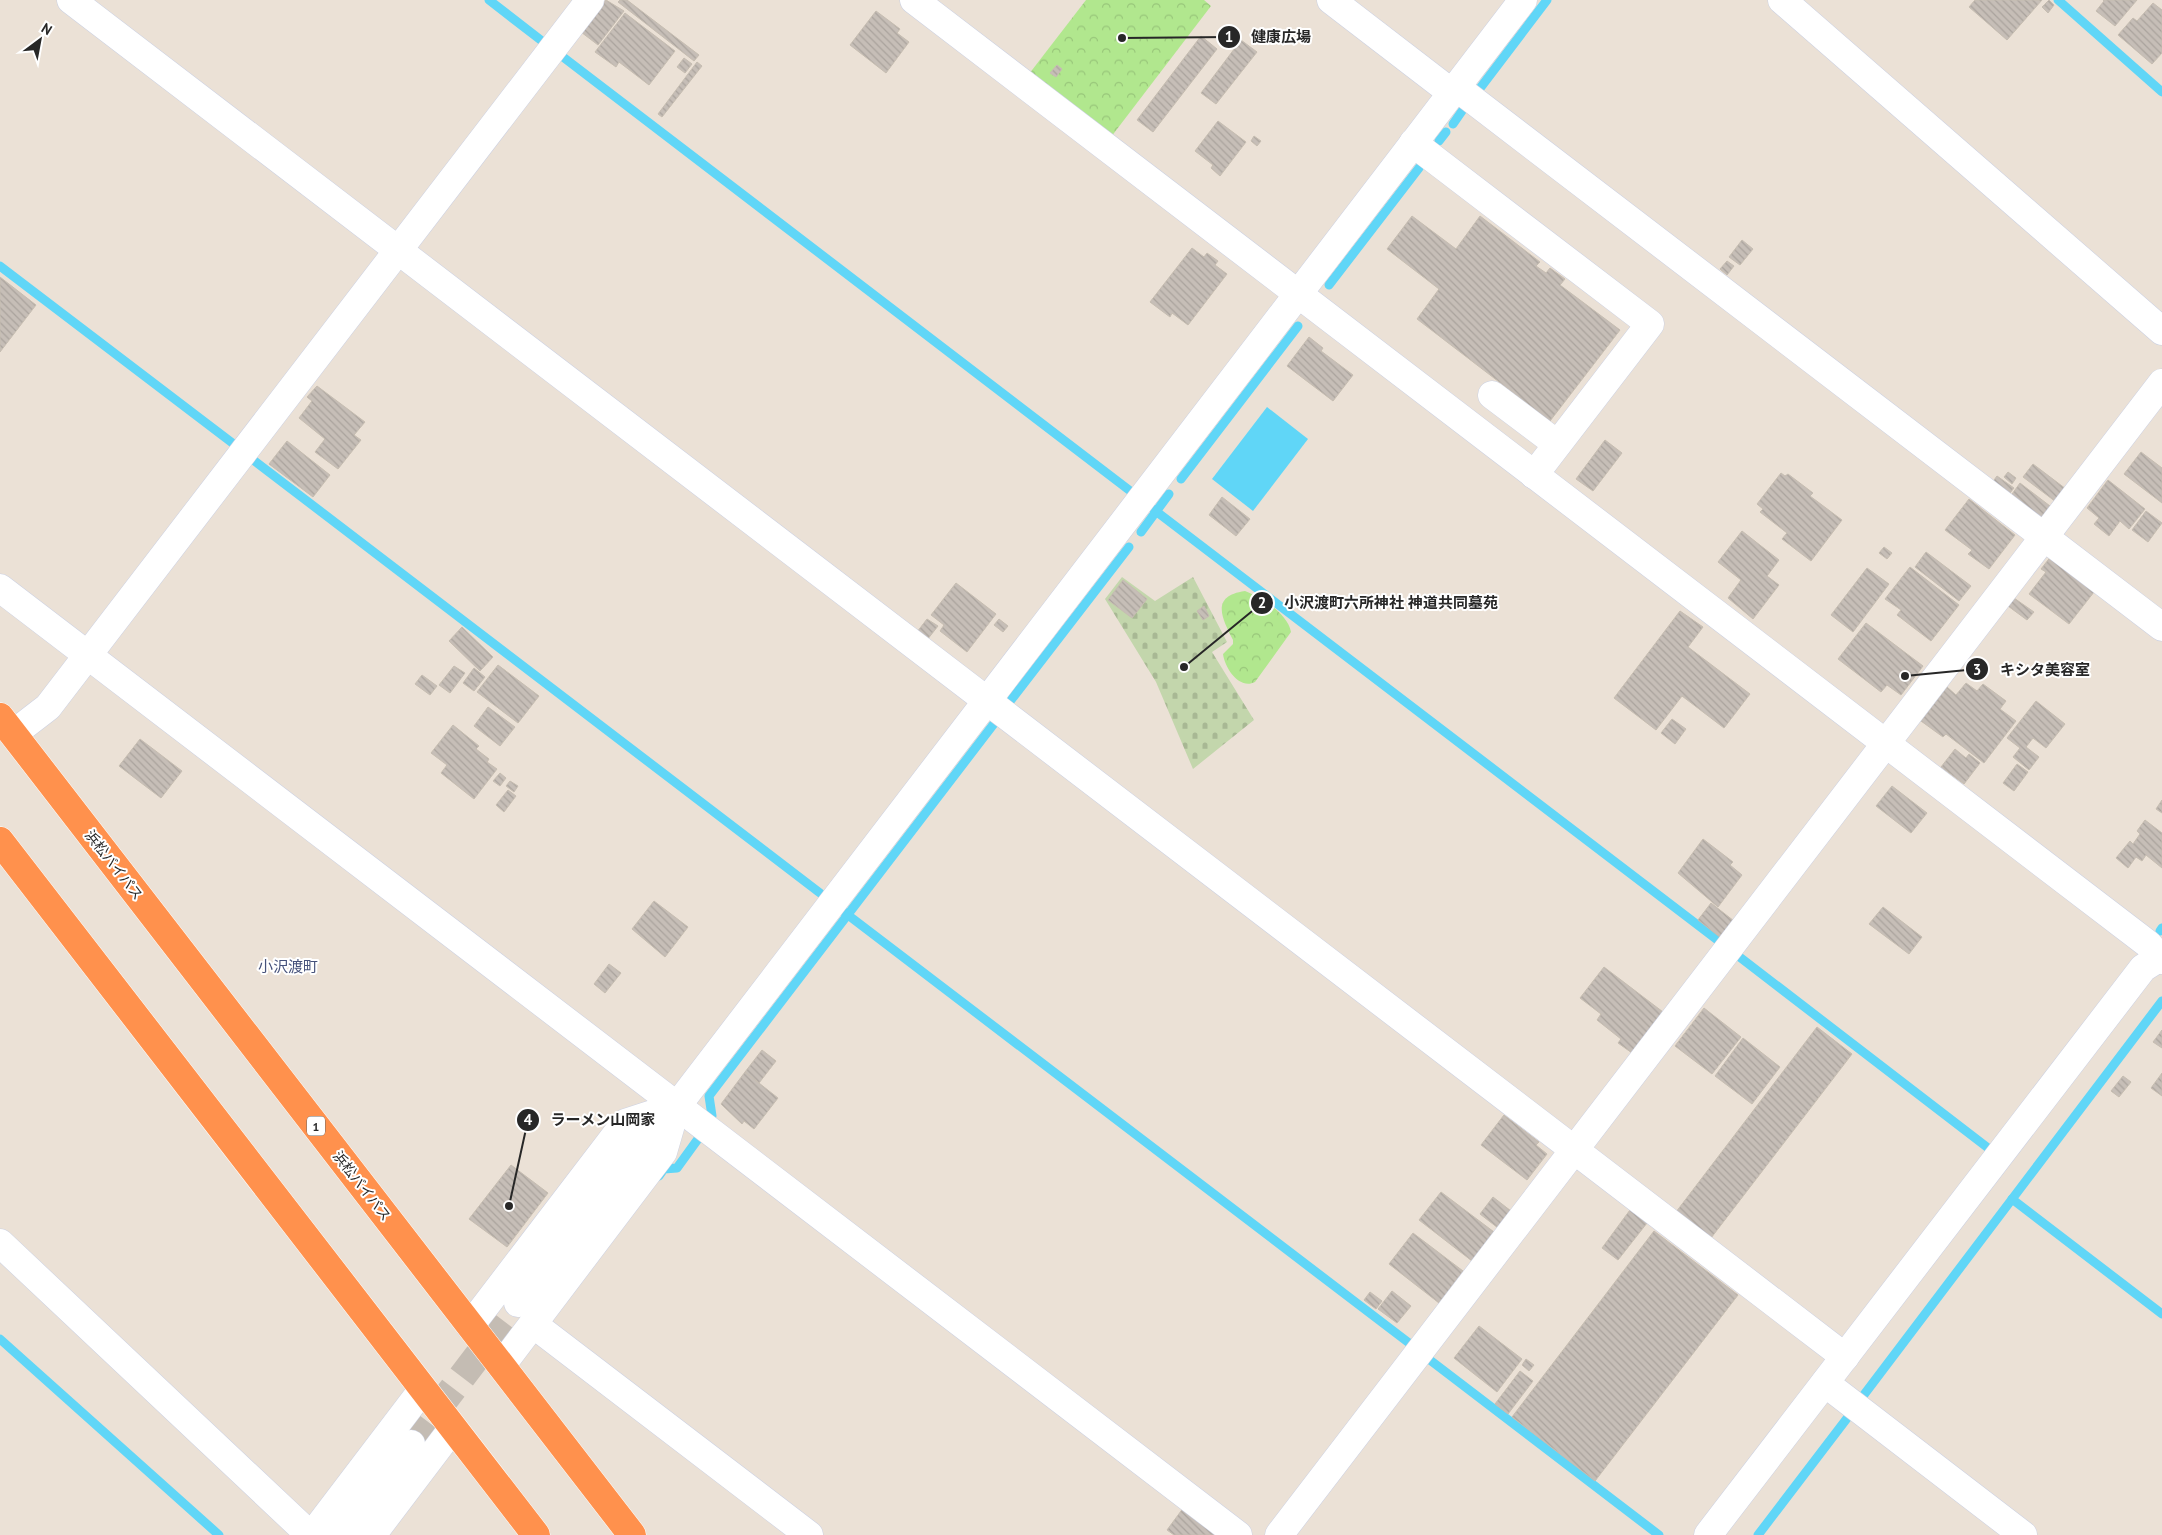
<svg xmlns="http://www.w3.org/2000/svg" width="2162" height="1535" font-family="'PT Sans','Noto Sans JP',sans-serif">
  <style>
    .forest { fill: url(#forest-crowns) }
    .cemetery { fill: url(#cemetery-stones) }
    .water { fill: #60d6f7 }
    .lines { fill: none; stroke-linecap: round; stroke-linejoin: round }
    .stream { stroke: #60d6f7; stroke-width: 9 }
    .building { fill: url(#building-back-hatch); stroke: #c6bdb1 }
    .minor-tunnel { stroke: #c4bcb3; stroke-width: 28; stroke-dasharray: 28 14; stroke-linecap: butt }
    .minor-casing { stroke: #ccd1e2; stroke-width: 29 }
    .highway-casing { stroke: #fff; stroke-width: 29 }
    .minor { stroke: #fff; stroke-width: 28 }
    .highway { stroke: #ff914d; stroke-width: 28 }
    .labels { text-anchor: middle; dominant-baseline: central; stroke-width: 4; stroke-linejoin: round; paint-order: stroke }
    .shield { fill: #fff; stroke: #686868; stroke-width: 1 }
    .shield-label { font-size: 12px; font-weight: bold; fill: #272727 }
    .street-label { font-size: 14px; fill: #272727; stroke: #fff }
    .neighbourhood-label { font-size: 15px; fill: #45517a; stroke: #fff }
    .leader { fill: none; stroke: #272727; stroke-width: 2 }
    .callout-dot { fill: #272727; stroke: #fff; stroke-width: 2 }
    .mark-label { font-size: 15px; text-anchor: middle; font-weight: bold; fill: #fff }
    .callout-label { font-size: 15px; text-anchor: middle; font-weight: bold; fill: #272727; stroke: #fff; stroke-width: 4; stroke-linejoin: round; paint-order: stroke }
  </style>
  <defs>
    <pattern id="forest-crowns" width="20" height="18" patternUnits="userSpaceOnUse" patternTransform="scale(1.25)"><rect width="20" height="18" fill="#b1e78e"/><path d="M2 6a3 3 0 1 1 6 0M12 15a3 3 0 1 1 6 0" fill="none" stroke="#98c67a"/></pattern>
    <pattern id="cemetery-stones" width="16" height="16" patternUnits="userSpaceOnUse" patternTransform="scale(1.25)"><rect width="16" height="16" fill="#c3d6ac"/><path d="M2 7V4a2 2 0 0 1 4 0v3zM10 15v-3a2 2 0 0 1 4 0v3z" fill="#a8b894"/></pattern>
    <pattern id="building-back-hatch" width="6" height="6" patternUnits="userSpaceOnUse" patternTransform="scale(1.25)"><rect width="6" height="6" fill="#c6beb7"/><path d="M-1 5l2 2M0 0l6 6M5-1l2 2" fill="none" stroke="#aaa39d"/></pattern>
  </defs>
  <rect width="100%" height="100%" fill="#ebe1d6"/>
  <!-- forest -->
  <g class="forest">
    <path d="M1086,0H1204L1211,6L1111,137L1029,74Z"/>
    <path d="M1245,591C1261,597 1288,614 1291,632L1255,682C1240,690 1225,669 1223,654L1233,644V640C1222,618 1210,596 1245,591Z"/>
  </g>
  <!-- cemetery -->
  <path class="cemetery" d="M1122,577L1155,601L1193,577L1227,642L1212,652L1254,720L1193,769L1156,682L1105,599Z"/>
  <!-- water -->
  <path class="water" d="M1267,407L1308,439L1253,511L1212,479Z"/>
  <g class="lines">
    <!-- stream -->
    <g class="stream">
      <path d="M489,0L542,41"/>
      <path d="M2058,0L2162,92"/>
      <path d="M563,57L1129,490"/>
      <path d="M1481,87L1547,0"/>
      <path d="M1453,124L1462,111"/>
      <path d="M1439,141L1446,132"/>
      <path d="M0,266L235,445"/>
      <path d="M1329,285L1419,168"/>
      <path d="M252,459L820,893"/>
      <path d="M1181,479L1298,326"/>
      <path d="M1153,509L1720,942"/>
      <path d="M1141,532L1169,494"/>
      <path d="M1011,700L1129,547"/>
      <path d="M844,912L1413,1346"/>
      <path d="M2160,931L2162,928"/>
      <path d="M1737,955L1992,1151"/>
      <path d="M712,1116L709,1096L996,721"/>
      <path d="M659,1176L664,1169L677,1168L698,1139"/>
      <path d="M2012,1199L2162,1314"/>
      <path d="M0,1339L219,1535"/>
      <path d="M1426,1357L1659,1535"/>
      <path d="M1863,1396L2162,1001"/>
      <path d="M1758,1535L1848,1417"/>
    </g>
  </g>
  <!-- building -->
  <g class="building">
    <path d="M606,0L624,11L598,45L581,32Z"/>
    <path d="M620,0H627L699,55L694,61L618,2Z"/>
    <path d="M1975,0H2042L2007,40L1969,7Z"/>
    <path d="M2049,0L2054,5L2048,13L2042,7Z"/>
    <path d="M2103,0H2137L2115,26L2096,11L2104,1Z"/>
    <path d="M2153,3L2162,10V53L2152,64L2118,35L2133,18L2137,21Z"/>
    <path d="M876,11L900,29L897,33L909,42L886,73L850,45Z"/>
    <path d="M625,13L675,51L649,85L619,62L616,67L595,52Z"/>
    <path d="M1201,36L1217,49L1153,132L1137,120Z"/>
    <path d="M1241,40L1257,52L1216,104L1201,93Z"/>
    <path d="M684,58L692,64L685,73L677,67Z"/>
    <path d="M697,62L702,66L662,117L658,114Z"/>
    <path d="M1057,65L1062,69L1056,77L1050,73Z"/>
    <path d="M1218,121L1246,142L1220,176L1211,168L1213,165L1195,151Z"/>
    <path d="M1254,136L1261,141L1257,146L1251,141Z"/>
    <path d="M1412,216L1456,249L1480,216L1540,262L1536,266L1546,273L1550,268L1565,279L1560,285L1620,330L1550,421L1417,319L1439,289L1387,249Z"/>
    <path d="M1742,240L1753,249L1740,265L1729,257Z"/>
    <path d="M1192,248L1204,257L1207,253L1218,261L1215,265L1227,274L1188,325L1172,313L1170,317L1150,302Z"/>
    <path d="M1727,261L1734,266L1727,275L1720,269Z"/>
    <path d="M0,277L36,305L0,352Z"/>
    <path d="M1309,337L1323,348L1321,351L1353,375L1333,401L1287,366Z"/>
    <path d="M317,386L365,422L354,435L361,440L338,469L315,452L325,439L299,418L312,401L307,397Z"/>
    <path d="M1605,440L1622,453L1593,491L1576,479Z"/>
    <path d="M287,441L330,475L313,497L269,464Z"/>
    <path d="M2141,452L2162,468V503L2124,474Z"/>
    <path d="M2033,464L2066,489L2056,502L2023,477Z"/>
    <path d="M2008,472L2016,478L2012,484L2004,477Z"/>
    <path d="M1781,473L1785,476L1788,474L1813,493L1810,496L1842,520L1811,561L1782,539L1787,533L1760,512L1763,509L1757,504Z"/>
    <path d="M1997,476L2014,488L2005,499L1989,487Z"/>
    <path d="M2108,480L2145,509L2129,529L2120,521L2109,536L2094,524L2099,518L2087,508Z"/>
    <path d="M2020,483L2050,506L2037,523L2007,501Z"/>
    <path d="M1222,497L1250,519L1236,536L1209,515Z"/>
    <path d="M1969,499L2015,535L1989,569L1968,554L1972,550L1945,530Z"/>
    <path d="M2146,511L2162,523L2148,542L2132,530Z"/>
    <path d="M1742,531L1779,560L1767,576L1779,585L1753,619L1728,598L1741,580L1718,562Z"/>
    <path d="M1884,547L1892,553L1887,559L1879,553Z"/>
    <path d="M1926,552L1971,586L1959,601L1915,567Z"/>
    <path d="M2052,555L2072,570L2070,574L2094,592L2069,624L2029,594L2046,572L2041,569Z"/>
    <path d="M1910,567L1959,605L1931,641L1897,615L1901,610L1885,599Z"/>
    <path d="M1867,568L1889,584L1853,632L1831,615Z"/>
    <path d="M1123,580L1147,599L1132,618L1108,600Z"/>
    <path d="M956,583L996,614L967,652L940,631L944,625L931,615Z"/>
    <path d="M2014,598L2034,612L2027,620L2008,606Z"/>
    <path d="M1204,606L1209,616L1203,620L1197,611Z"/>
    <path d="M1680,611L1703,627L1688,647L1750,694L1724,728L1682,696L1656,730L1614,698Z"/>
    <path d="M927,619L938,626L927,640L917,632Z"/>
    <path d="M999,619L1008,626L1003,632L994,625Z"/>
    <path d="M1866,623L1923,666L1901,695L1887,685L1881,692L1838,659Z"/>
    <path d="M462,627L493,657L480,671L449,641Z"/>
    <path d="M498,665L539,696L518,723L477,692Z"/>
    <path d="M454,666L465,673L450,693L439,685Z"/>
    <path d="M474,668L485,677L474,691L463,683Z"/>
    <path d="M422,675L437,686L430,695L415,684Z"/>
    <path d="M1966,683L1977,691L1983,684L2006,701L2000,709L2016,721L1984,763L1946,734L1943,737L1921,721L1947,687L1956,695Z"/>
    <path d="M2036,701L2065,724L2046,748L2033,738L2026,747L2039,757L2029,770L2013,757L2020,748L2007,738Z"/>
    <path d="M488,707L515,727L500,746L474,726Z"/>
    <path d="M1672,719L1686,729L1675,744L1661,733Z"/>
    <path d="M453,725L479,746L476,749L489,759L487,762L497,769L474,799L441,773L447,765L431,753Z"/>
    <path d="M140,739L182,771L161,798L119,766Z"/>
    <path d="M1955,749L1966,758L1969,754L1980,763L1964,784L1941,767Z"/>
    <path d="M2017,764L2028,772L2014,791L2003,783Z"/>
    <path d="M500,773L506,778L500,786L493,781Z"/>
    <path d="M510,781L518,786L514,792L506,786Z"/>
    <path d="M1892,786L1927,813L1911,833L1876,806Z"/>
    <path d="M508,790L516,796L504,812L496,805Z"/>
    <path d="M2162,800V813L2156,809Z"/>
    <path d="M2145,820L2162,833V868L2146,855L2142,861L2136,857L2128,868L2116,858L2130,841L2133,844L2140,834L2137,831Z"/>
    <path d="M1703,839L1733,862L1730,865L1742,875L1718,907L1678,873Z"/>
    <path d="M654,901L688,927L665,957L632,929Z"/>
    <path d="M1711,903L1734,921L1721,938L1698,920Z"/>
    <path d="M1883,907L1922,937L1909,954L1869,924Z"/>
    <path d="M609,964L621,973L605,993L594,984Z"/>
    <path d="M1604,967L1663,1012L1632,1053L1618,1043L1621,1039L1597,1020L1601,1014L1580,998Z"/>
    <path d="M1704,1008L1741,1037L1712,1074L1675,1046Z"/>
    <path d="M1817,1027L1852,1054L1711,1238L1676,1212Z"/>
    <path d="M2162,1030V1048L2153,1042Z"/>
    <path d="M1743,1038L1780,1067L1752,1104L1715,1076Z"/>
    <path d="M762,1050L776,1061L759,1083L745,1072Z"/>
    <path d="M745,1072L778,1098L754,1129L744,1121L742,1124L721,1104Z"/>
    <path d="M2162,1073V1096L2151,1088Z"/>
    <path d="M2123,1076L2131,1082L2119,1097L2111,1091Z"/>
    <path d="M1504,1115L1539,1142L1536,1145L1547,1154L1527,1180L1481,1145Z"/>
    <path d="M511,1165L548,1193L507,1247L469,1219Z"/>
    <path d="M1441,1192L1494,1232L1472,1261L1419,1220Z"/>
    <path d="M1493,1197L1511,1211L1498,1228L1480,1214Z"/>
    <path d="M1630,1210L1647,1223L1618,1260L1602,1248Z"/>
    <path d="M1654,1231L1738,1295L1595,1481L1512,1417Z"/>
    <path d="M1413,1233L1463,1271L1439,1303L1389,1264Z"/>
    <path d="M1392,1291L1411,1306L1397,1323L1378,1309Z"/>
    <path d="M1370,1292L1382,1301L1376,1309L1364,1300Z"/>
    <path d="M1479,1326L1522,1359L1497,1392L1454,1358Z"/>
    <path d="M1526,1359L1534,1365L1529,1371L1522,1365Z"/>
    <path d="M1520,1371L1533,1381L1508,1414L1495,1404Z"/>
    <path d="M1184,1507L1220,1535H1174L1167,1530Z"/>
  </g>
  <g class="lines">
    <!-- minor-tunnel -->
    <path class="minor-tunnel" d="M411,1444L518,1303"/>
    <defs>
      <g id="minor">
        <path d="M71,0L1845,1357"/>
        <path d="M914,0L2148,944L2162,960"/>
        <path d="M1331,0L1452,93"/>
        <path d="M1782,0L2162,331"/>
        <path d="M1456,87L2162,627"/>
        <path d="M1413,143L1650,324L1534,475"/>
        <path d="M1492,395L1557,444"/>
        <path d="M0,588L1238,1535"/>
        <path d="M13,734L48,707L590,0"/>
        <path d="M0,1243L310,1535"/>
        <path d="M518,1303L644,1138L677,1106L1523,0"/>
        <path d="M533,1324L809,1535"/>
        <path d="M470,1326L625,1123L671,1108"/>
        <path d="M501,1366L663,1152L676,1107"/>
        <path d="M1825,1383L2023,1535"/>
        <path d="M312,1535L423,1389"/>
        <path d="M342,1535L411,1444"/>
        <path d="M372,1535L453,1428"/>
        <path d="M1279,1535L2162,383"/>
        <path d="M1708,1535L2143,968L2162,956"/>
      </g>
      <g id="highway">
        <path d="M0,717L632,1535"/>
        <path d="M0,841L536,1535"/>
      </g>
    </defs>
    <!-- minor casing -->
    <use href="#minor" class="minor-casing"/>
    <!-- highway casing -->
    <use href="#highway" class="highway-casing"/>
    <!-- minor -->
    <use href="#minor" class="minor"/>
    <!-- highway -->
    <use href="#highway" class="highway"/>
  </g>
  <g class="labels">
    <!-- shield labels -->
    <rect class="shield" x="307" y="1116.5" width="18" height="19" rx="4"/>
    <g class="shield-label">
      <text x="316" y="1126">1</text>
    </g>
    <!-- street labels -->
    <g class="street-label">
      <text transform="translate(114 865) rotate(52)">浜松バイパス</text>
      <text transform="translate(362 1186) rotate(52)">浜松バイパス</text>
    </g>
    <!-- neighbourhood labels -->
    <g class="neighbourhood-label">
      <text x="288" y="966">小沢渡町</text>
    </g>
  </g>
  <!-- callouts -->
  <path class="leader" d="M1122 38L1229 37M1184 667L1262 603M1905 676L1977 669M509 1206L528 1120"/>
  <g class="callout-dot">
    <circle cx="1122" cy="38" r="5"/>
    <circle cx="1184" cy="667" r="5"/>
    <circle cx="1905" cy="676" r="5"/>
    <circle cx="509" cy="1206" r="5"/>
    <circle cx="1229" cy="37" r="12"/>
    <circle cx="1262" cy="603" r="12"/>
    <circle cx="1977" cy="669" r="12"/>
    <circle cx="528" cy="1120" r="12"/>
  </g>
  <g class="mark-label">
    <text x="1229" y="42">1</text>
    <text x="1262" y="608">2</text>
    <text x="1977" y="675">3</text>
    <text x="528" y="1125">4</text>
  </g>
  <g class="callout-label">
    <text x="1281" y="42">健康広場</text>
    <text x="1391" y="608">小沢渡町六所神社 神道共同墓苑</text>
    <text x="2045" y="675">キシタ美容室</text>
    <text x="603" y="1125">ラーメン山岡家</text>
  </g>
  <!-- north arrow -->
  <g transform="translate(40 40) rotate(32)" stroke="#ffffff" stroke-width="4" paint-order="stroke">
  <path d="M0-4L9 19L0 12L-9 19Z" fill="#272727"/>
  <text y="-8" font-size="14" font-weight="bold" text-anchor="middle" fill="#272727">N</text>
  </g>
</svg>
